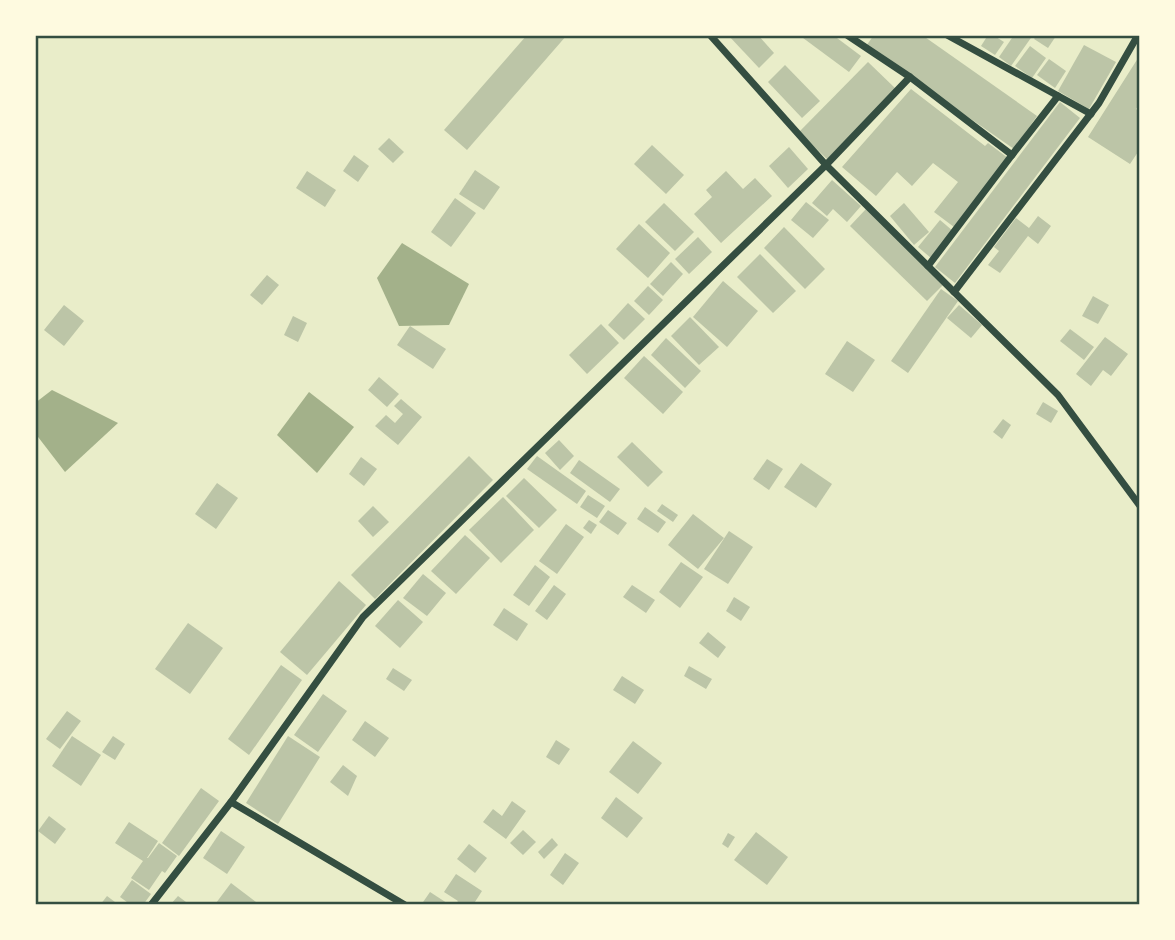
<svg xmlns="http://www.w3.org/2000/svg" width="1175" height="940" font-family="'DM Sans',sans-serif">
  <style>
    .water { fill: #a3b18a }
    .building { fill: #bcc5a7 }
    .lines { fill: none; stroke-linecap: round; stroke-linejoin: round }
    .minor { stroke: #344e41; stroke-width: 7 }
    .neatline { fill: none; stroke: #344e41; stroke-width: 2.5 }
  </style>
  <rect width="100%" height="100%" fill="#e9edc9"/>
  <!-- water -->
  <g class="water">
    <path d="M402,243L469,284L449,325L399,326L377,278Z"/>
    <path d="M52,390L118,423L65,472L35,433V403Z"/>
    <path d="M309,392L354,427L317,473L277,435Z"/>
  </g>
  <!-- building -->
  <g class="building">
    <path d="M527,35H567L467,150L444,130Z"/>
    <path d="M728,35H758L774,53L759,68Z"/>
    <path d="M799,35H833L861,56L849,72Z"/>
    <path d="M874,35H922L1037,116L1014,149L866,46Z"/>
    <path d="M988,35H993L1004,42L995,55L981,46Z"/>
    <path d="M1014,35H1033L1011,66L999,57Z"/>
    <path d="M1037,35H1055L1056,36L1048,48L1034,39Z"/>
    <path d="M1084,45L1116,62L1089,109L1058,91Z"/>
    <path d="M1030,46L1046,58L1032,78L1015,66Z"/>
    <path d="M1140,55V103L1136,109L1140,112V149L1130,164L1088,137Z"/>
    <path d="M1049,59L1066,71L1055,88L1037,75Z"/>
    <path d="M868,62L896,89L827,159L799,132Z"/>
    <path d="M785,65L820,101L802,118L768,82Z"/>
    <path d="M911,89L985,146L988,143L1008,158L954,227L934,212L958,182L933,163L912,186L897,172L876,196L842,167Z"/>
    <path d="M1060,102L1080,118L955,283L935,267Z"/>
    <path d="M389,138L404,152L393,163L378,149Z"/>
    <path d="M652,145L684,175L666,194L634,164Z"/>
    <path d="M789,147L808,169L788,188L769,166Z"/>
    <path d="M354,155L369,166L358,182L343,171Z"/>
    <path d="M475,170L500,187L484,210L459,194Z"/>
    <path d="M307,171L336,190L325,207L296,188Z"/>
    <path d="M726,171L743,189L755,178L772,196L721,243L694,214L712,197L706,190Z"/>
    <path d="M832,180L861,206L847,222L833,209L827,216L812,203Z"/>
    <path d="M455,198L476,213L451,247L431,232Z"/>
    <path d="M806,202L829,220L813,238L791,220Z"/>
    <path d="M664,203L694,232L675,251L645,222Z"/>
    <path d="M904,203L929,232L914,245L890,216Z"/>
    <path d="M866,209L944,284L927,301L850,226Z"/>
    <path d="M1038,216L1051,226L1038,244L1028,236L1000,273L988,265L999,251L994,247L1016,218L1029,228Z"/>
    <path d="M940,220L953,231L931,258L918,247Z"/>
    <path d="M639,224L670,253L648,278L616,249Z"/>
    <path d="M784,227L825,269L805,289L764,248Z"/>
    <path d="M698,237L712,252L689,274L675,259Z"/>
    <path d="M760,254L796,291L773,313L737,277Z"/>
    <path d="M671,262L683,274L663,296L650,284Z"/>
    <path d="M267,275L279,285L262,305L250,295Z"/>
    <path d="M723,281L758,311L727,347L693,317Z"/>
    <path d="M648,286L663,300L649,315L634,301Z"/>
    <path d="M941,289L958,301L908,373L891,361Z"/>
    <path d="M1093,296L1109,305L1098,324L1082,316Z"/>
    <path d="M628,303L645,319L624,340L608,325Z"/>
    <path d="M64,305L84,321L64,346L44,330Z"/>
    <path d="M959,305L982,325L971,338L947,318Z"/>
    <path d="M293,316L307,323L298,342L284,335Z"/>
    <path d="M690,317L719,347L699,365L671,336Z"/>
    <path d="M601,324L619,343L587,374L569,355Z"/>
    <path d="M410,326L446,349L433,369L397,345Z"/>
    <path d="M1070,329L1094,347L1084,360L1060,341Z"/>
    <path d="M1105,337L1128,354L1111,376L1103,370L1091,386L1076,374Z"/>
    <path d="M666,338L701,371L685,388L651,355Z"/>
    <path d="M847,341L875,360L853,392L825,374Z"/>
    <path d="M644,356L683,392L663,414L624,378Z"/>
    <path d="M379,377L399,394L387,407L368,390Z"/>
    <path d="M401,399L422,417L398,445L375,426L386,415L395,423L403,414L394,406Z"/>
    <path d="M1043,402L1058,411L1051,423L1036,414Z"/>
    <path d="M1003,419L1011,425L1002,439L993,432Z"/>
    <path d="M559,440L574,456L560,470L545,453Z"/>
    <path d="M632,442L663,472L648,487L617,457Z"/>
    <path d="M469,456L493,480L375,599L351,575Z"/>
    <path d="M537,456L586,491L577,504L527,469Z"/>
    <path d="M361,457L377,469L364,486L349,474Z"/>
    <path d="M767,459L783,469L769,490L753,479Z"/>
    <path d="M579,460L620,489L610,502L570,473Z"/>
    <path d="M801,463L832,484L816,508L784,487Z"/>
    <path d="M524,478L557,510L539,528L506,496Z"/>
    <path d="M217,483L238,498L216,529L195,514Z"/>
    <path d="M588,495L605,506L597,518L580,507Z"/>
    <path d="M503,497L534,530L501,563L469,530Z"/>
    <path d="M662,504L678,515L673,522L657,511Z"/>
    <path d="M373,506L389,522L373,537L358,521Z"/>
    <path d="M645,507L666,522L658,533L637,519Z"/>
    <path d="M608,510L627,523L618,535L599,522Z"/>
    <path d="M693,514L724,538L698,569L668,545Z"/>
    <path d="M589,520L597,525L591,534L583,528Z"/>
    <path d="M566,524L584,537L557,574L539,561Z"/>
    <path d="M729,531L753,547L728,584L704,569Z"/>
    <path d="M465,535L490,558L456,594L431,571Z"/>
    <path d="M681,562L703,577L680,608L659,592Z"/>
    <path d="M535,565L550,577L529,606L513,595Z"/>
    <path d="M423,574L446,593L427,616L403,598Z"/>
    <path d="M339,581L366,605L307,675L280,652Z"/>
    <path d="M554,585L566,594L547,620L535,611Z"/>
    <path d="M632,585L655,600L646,613L623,597Z"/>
    <path d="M734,597L750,607L741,621L726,611Z"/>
    <path d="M398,600L423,622L400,648L375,626Z"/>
    <path d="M504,608L528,624L517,641L493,625Z"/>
    <path d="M188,623L223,648L190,694L155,669Z"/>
    <path d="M708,632L726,647L718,658L699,643Z"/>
    <path d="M281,665L302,680L249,755L228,739Z"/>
    <path d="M689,666L712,679L706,689L684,676Z"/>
    <path d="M393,668L412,680L404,691L386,679Z"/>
    <path d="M622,676L644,690L635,704L613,690Z"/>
    <path d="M323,694L347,711L318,752L294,735Z"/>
    <path d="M67,711L81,721L60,749L46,739Z"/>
    <path d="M365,721L389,738L375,757L352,740Z"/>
    <path d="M72,736L101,755L81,786L52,766Z"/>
    <path d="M113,736L125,744L115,760L102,752Z"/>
    <path d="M288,736L320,757L278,824L246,803Z"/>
    <path d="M556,740L570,749L559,765L546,757Z"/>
    <path d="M633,741L662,763L638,794L609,772Z"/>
    <path d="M343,765L357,776L348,796L330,782Z"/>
    <path d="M201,788L219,801L179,856L162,843Z"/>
    <path d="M616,797L643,818L627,838L601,818Z"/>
    <path d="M512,801L526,811L506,839L483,822L493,809L502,816Z"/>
    <path d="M49,816L66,829L55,844L38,831Z"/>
    <path d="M129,822L158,841L147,858H148L159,843L177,856L165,873L162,871L149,890L131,878L143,861L115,843Z"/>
    <path d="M523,830L536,842L523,855L510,843Z"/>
    <path d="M221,831L245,847L227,874L203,858Z"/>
    <path d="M756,832L788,857L767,885L734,860Z"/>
    <path d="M728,833L735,837L728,848L722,844Z"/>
    <path d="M552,838L558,845L544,859L538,852Z"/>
    <path d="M469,844L487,858L475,873L457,859Z"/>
    <path d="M565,853L579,863L563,885L550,875Z"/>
    <path d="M456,874L482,891L473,905H455L458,901L444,892Z"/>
    <path d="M132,880L151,894L143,905H131L120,897Z"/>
    <path d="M231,883L260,905H218L216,903Z"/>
    <path d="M430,892L450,905H421Z"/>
    <path d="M107,896L119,905H100Z"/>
    <path d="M178,896L190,905H170Z"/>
  </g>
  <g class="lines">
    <!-- minor -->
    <g class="minor">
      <path d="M710,35L826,165L1058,395L1140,506"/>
      <path d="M847,35L910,77L1012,155L928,266"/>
      <path d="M947,35L1091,114"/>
      <path d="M1012,155L1058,96"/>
      <path d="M954,292L1099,103L1138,35"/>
      <path d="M231,802L405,905"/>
      <path d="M151,905L231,802L363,617L826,165L910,77"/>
    </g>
  </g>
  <!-- border -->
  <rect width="1175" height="940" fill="none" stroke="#fefae0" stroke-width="74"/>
  <rect x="37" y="37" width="1101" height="866" class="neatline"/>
</svg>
